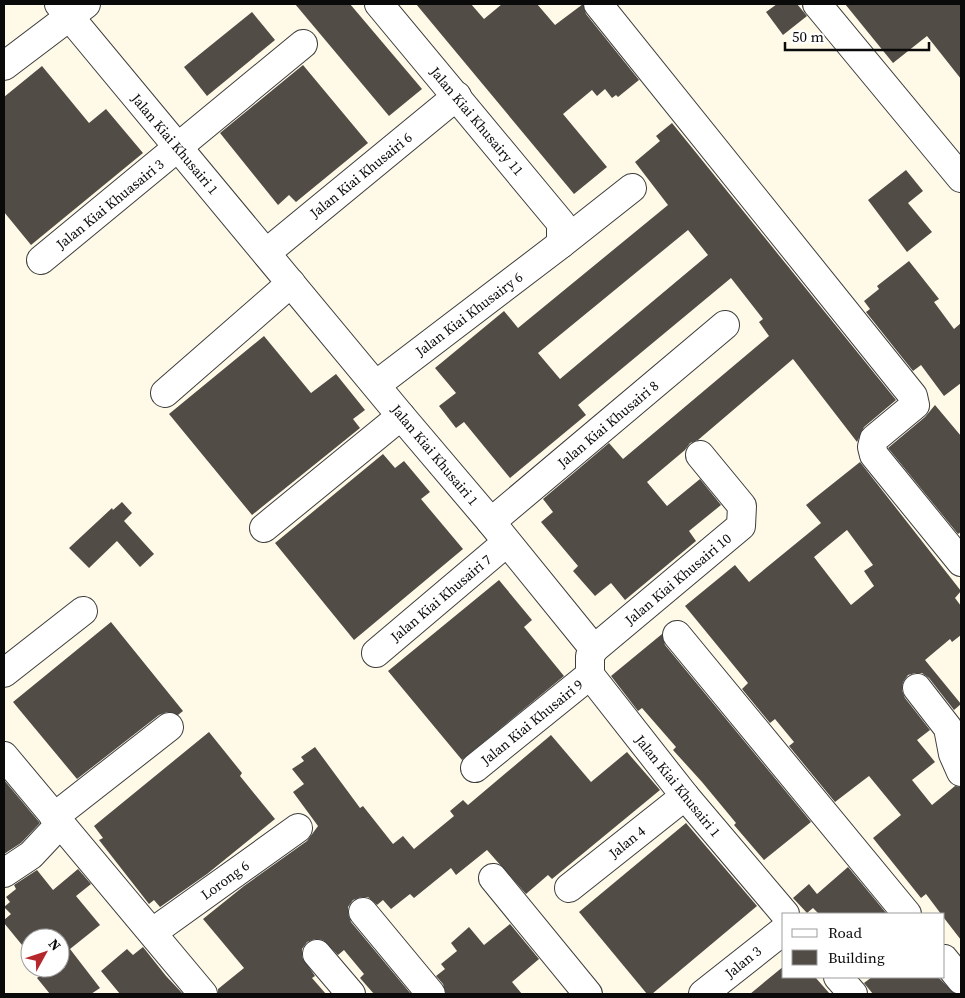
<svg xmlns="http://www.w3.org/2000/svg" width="965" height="998" font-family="'Source Serif 4',serif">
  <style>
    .building { fill: #524c47; fill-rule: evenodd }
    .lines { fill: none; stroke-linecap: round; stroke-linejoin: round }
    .minor-casing { stroke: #3d3d3d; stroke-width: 30 }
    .minor { stroke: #fff; stroke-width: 28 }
    .labels { text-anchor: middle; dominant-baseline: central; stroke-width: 5; stroke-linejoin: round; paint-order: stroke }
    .street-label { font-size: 14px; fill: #0a0a0a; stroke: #fff }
  </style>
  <rect width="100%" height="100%" fill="#fffae8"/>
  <!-- building -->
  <g class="building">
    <path d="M295,4H350L422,89L389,116Z"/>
    <path d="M416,4H471L484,19L502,4H537L555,25L583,4L586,14L639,80L618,97L616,95L612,98L605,89L597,96L592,90L563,114L607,167L574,194Z"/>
    <path d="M777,4H797L807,16L783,35L766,12Z"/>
    <path d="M845,4H961V79L927,36L893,63Z"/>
    <path d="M252,12L275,40L207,96L184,67Z"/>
    <path d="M303,65L368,143L296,202L289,195L278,205L220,133Z"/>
    <path d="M42,66L89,123L106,109L143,153L31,245L4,212V97Z"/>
    <path d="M672,123L896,400L864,427L857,442L793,359L698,440L690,443L685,450L647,482L667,506L700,479L721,505L689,531L696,541L625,600L611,583L595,596L573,571L578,566L541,522L553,512L543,499L609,443L623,459L769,336L759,322L763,319L731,278L578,405L586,415L510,478L464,422L456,428L439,406L456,393L435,368L504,311L518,328L668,205L635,162L660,141L656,136ZM688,230L708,255L560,379L538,353Z"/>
    <path d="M906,170L923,191L908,203L932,232L907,252L868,200Z"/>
    <path d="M909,261L939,299L934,302L954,329L961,323V383L944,396L921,365L913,371L866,312L870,309L864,301L879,289L877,286Z"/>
    <path d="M264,336L311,393L336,374L365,410L353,419L360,428L252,515L169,414Z"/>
    <path d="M935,405L961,436V532L958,534L888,448L925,417Z"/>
    <path d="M383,454L395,468L404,461L430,492L421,499L463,549L354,640L275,543Z"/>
    <path d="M860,462L961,591L955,598L961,606V635L952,642L950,639L925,660L961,704L954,710L929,678L922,673H915L908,675L903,682L902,690L905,698L930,730L917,740L935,762L912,780L932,805L955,786L961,787V940L944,918V914H941L926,894L921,898L873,838L901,815L869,776L835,802L789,746L794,742L775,719L770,723L742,689L748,683L685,606L735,565L749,582L821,523L806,505ZM847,530L873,565L864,571L874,586L851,605L814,557Z"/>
    <path d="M122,502L132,513L124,521L154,554L140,567L117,541L89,568L69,548L112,508L113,510Z"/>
    <path d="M499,580L532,620L524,627L564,676L462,760L388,671Z"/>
    <path d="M111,622L183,711L178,715L167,712L159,715L77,779L13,702Z"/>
    <path d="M662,634L665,645L811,822L764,860L734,825L736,823L702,782L673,750L676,747L642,708L638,711L611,676Z"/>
    <path d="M209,732L242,773L240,776L275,819L207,874L160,907L154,900L149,904L99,840L103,838L94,826Z"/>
    <path d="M551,735L591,782L627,752L660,790L552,879L548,875L526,894L487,850L456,875L451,868L414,898L410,894L391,909L383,900L377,905L368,897H361L353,900L348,907V914L351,922L411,994H374L360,978L364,974L344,950L338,955L323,940L315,939L307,942L302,949V957L315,976L312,978L326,994H218V989L244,968L203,919L244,886L307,841L318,826L293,792L304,784L292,769L304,761L301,757L315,747L360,808L363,806L393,844L403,836L414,849L454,816L450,811L463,800L468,805Z"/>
    <path d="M4,780L40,823L21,843L4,854Z"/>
    <path d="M686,823L757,906L652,994H647L579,912Z"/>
    <path d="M848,867L887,914H819L813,908L807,913L793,898L809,884L817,894Z"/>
    <path d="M78,869L91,884L76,896L100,925L70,949L100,988L91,994H50L37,978L49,968H65L60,962V938H40L36,933L22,945L4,923V920L11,914L4,907L10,902L6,897L16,889L14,885L37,870L53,890Z"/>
    <path d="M510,924L539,959L512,982L522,994H446L443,984L436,976L445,969L441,964L457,951L451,943L469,927L484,945Z"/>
    <path d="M143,947L166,976L183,994H120L101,971L127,949L133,955Z"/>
    <path d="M784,966V977H815L830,994H750Z"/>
    <path d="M872,977H938L955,994H873L864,983Z"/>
  </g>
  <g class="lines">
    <defs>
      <g id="minor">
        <path d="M59,4L401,416L491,522L594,649L590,656V675L685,796L785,914"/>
        <path d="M379,4L561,223V244"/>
        <path d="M598,4L913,396L915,405L874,439L872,447L874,455L961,562"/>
        <path d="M817,4L961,178"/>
        <path d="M4,66L86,4"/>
        <path d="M266,253L457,96"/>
        <path d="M41,260L303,44"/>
        <path d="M376,385L561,244L632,188"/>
        <path d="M165,393L291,283"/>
        <path d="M491,522L725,325"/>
        <path d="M264,528L401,416"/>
        <path d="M677,635L907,914"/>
        <path d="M594,649L741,526L742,506L700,455"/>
        <path d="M376,653L506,543"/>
        <path d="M4,673L83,611"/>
        <path d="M917,688L948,728L953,754L961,772"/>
        <path d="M4,756L203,994"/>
        <path d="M475,768L590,675"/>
        <path d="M54,817L169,727"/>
        <path d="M4,873L31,855L60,824"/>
        <path d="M493,878L588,994"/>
        <path d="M569,888L685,796"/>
        <path d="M363,912L431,994"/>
        <path d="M153,932L298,828"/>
        <path d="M317,954L351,994"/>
        <path d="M944,959L961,980"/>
        <path d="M838,977L853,994"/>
        <path d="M703,994L784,930"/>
      </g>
    </defs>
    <!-- minor casing -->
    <use href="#minor" class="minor-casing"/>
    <!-- minor -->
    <use href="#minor" class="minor"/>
  </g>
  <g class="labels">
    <!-- street labels -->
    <g class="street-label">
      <text transform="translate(477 121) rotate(50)">Jalan Kiai Khusairy 11</text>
      <text transform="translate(175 144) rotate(50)">Jalan Kiai Khusairi 1</text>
      <text transform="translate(361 175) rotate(-39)">Jalan Kiai Khusairi 6</text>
      <text transform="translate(110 204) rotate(-39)">Jalan Kiai Khuasairi 3</text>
      <text transform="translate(469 314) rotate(-37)">Jalan Kiai Khusairy 6</text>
      <text transform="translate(608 424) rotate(-40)">Jalan Kiai Khusairi 8</text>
      <text transform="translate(435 455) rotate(50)">Jalan Kiai Khusairi 1</text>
      <text transform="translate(678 579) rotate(-40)">Jalan Kiai Khusairi 10</text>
      <text transform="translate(441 598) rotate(-40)">Jalan Kiai Khusairi 7</text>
      <text transform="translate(532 722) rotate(-39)">Jalan Kiai Khusairi 9</text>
      <text transform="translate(678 786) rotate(51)">Jalan Kiai Khusairi 1</text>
      <text transform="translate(627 842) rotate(-39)">Jalan 4</text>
      <text transform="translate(225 880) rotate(-36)">Lorong 6</text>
      <text transform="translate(743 962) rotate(-39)">Jalan 3</text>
    </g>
  </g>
  <!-- border -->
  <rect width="965" height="998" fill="none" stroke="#0a0a0a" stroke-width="10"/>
  <!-- legend -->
  <rect x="782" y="913" width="162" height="65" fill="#ffffff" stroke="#9d9d9d"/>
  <rect x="792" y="929" width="25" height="8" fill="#ffffff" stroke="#9d9d9d"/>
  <text x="828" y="938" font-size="15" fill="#0a0a0a">Road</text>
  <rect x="792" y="950" width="25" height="15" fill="#524c47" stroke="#9d9d9d"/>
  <text x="828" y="963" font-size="15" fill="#0a0a0a">Building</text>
  <!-- north arrow -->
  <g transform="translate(45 953) rotate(50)"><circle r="24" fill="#ffffff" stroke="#9d9d9d"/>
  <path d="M0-4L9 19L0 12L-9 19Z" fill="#b6272b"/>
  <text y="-8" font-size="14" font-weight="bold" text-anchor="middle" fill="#0a0a0a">N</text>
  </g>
  <!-- scale -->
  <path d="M785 42v8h144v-8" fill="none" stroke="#0a0a0a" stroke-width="2.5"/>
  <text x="792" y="42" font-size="15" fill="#0a0a0a" stroke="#ffffff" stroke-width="4" paint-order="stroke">50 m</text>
</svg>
